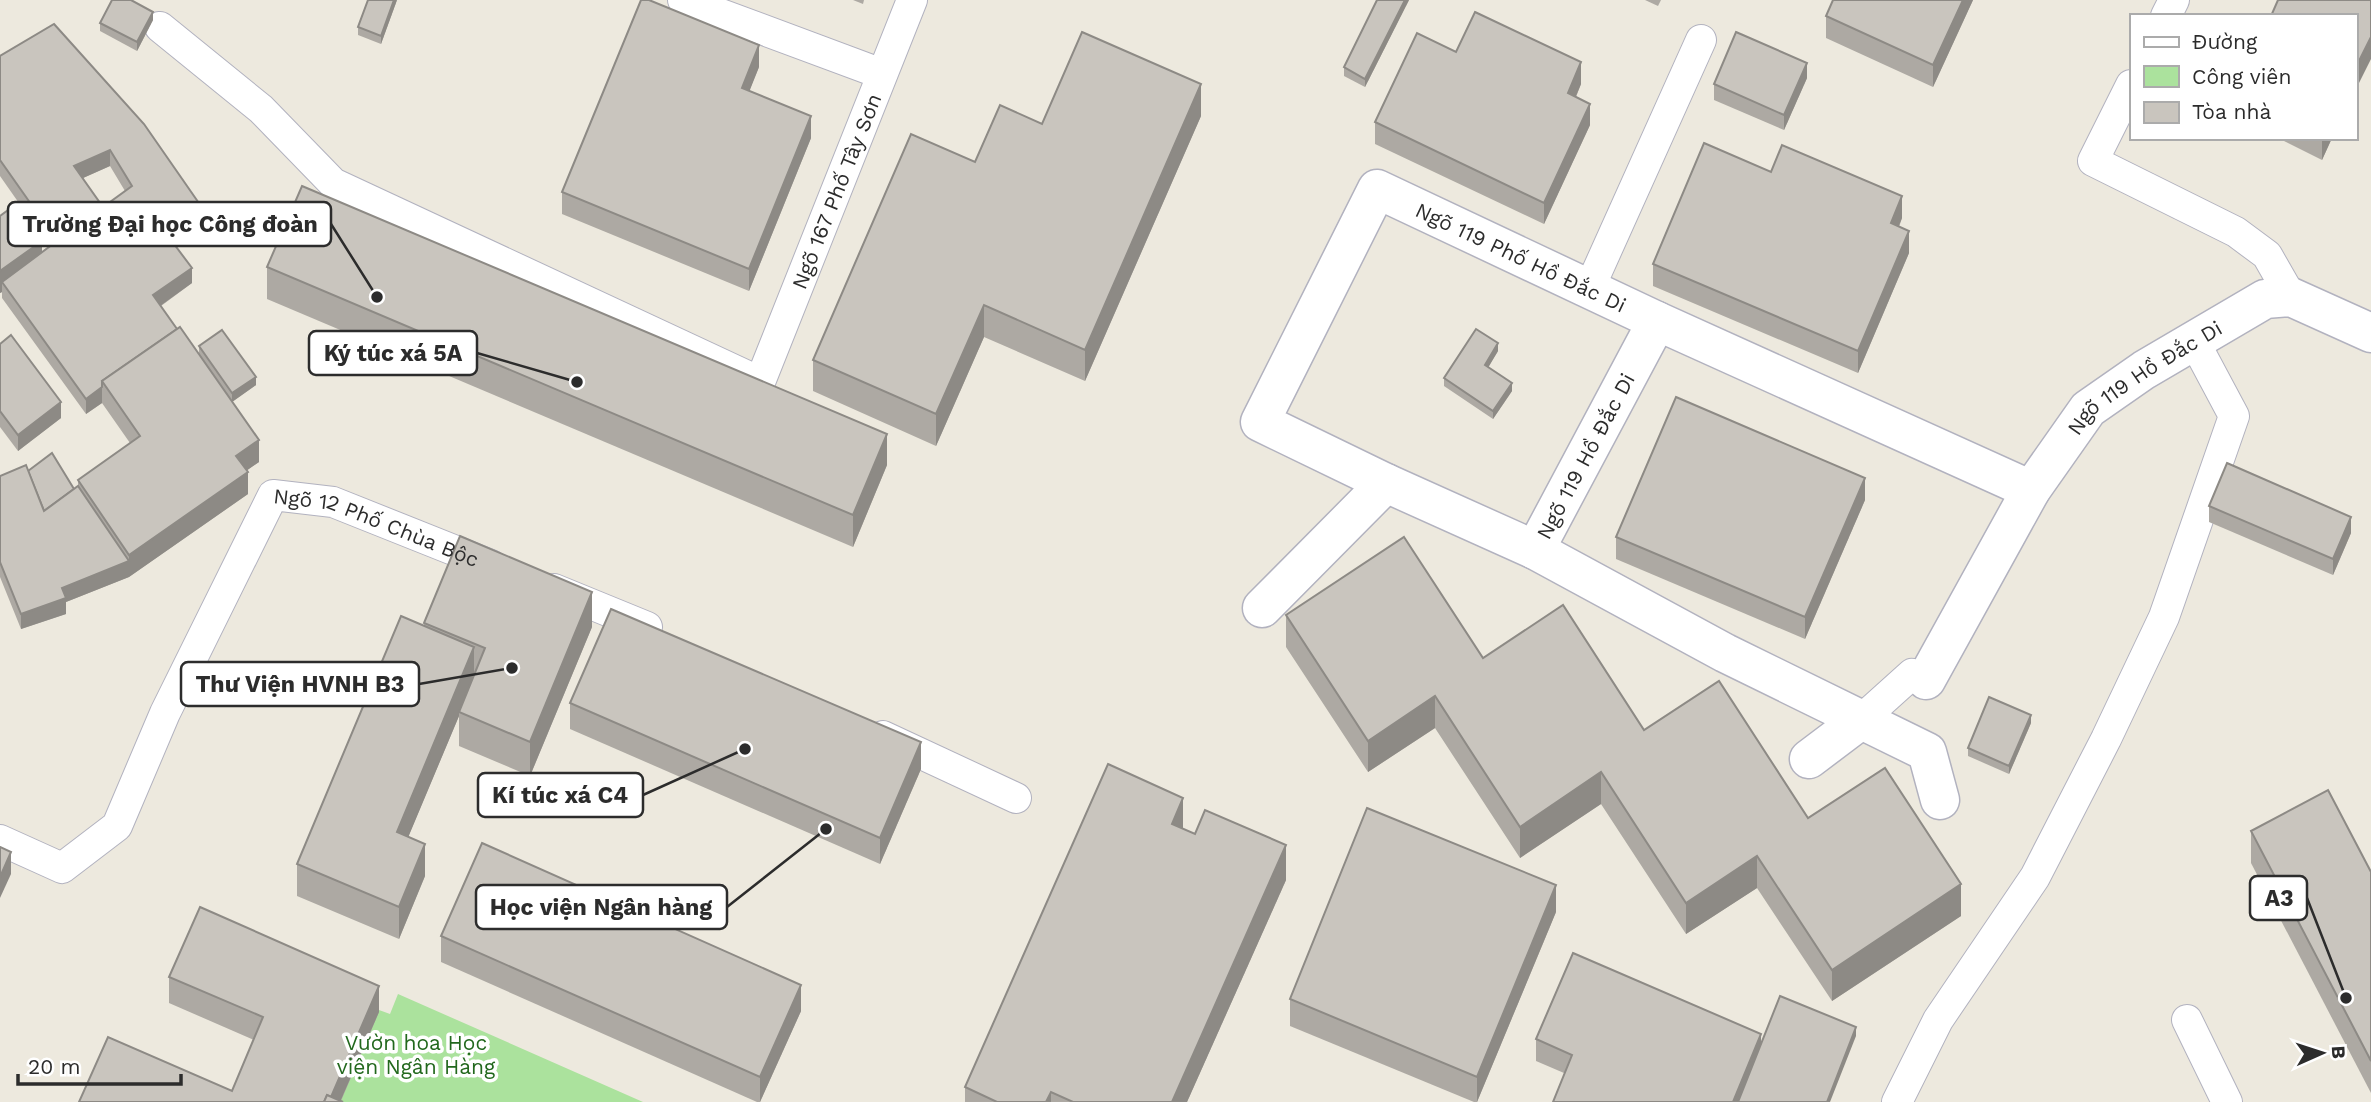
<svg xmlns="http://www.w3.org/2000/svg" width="2371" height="1102" font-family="'Work Sans',sans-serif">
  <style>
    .green { fill: #abe29d }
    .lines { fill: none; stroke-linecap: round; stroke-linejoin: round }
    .lane-casing { stroke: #b2b2bf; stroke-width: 32 }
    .street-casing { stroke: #b2b2bf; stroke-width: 41 }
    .lane { stroke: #fff; stroke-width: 30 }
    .street { stroke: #fff; stroke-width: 38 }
    .wall { fill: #ada9a3; fill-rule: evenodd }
    .shaded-wall { fill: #8d8a85 }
    .building { fill: #c9c5be; stroke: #8d8a85; stroke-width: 2; fill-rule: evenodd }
    .labels { text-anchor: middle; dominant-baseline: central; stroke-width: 7; stroke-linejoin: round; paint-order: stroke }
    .street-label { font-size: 21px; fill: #2c2c2c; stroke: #fff }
    .park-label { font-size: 21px; fill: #22681d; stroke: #fff }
    .leader { fill: none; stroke: #2c2c2c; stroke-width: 2.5 }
    .callout-dot { fill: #2c2c2c; stroke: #fff; stroke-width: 2.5 }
    .callout { fill: #fff; stroke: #2c2c2c; stroke-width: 2.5 }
    .callout-label { font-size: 23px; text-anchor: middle; font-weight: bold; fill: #2c2c2c }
  </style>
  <rect width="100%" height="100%" fill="#ede9de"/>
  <!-- green -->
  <path class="green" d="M398,994L643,1102H339L379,1010L390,1014Z"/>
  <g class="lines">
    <defs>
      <g id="lane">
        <path d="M683,0L882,74"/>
        <path d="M2166,16L2174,0"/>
        <path id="s1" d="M160,27L261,109L333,183L760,382L912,0"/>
        <path d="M2131,85L2093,161L2236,232L2267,255L2291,297"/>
        <path d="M1590,287L1701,40"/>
        <path d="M554,589L647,627"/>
        <path d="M1862,719L1912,674L1926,680"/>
        <path d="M883,736L1016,798"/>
        <path id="s2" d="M0,840L62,868L117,826L165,713L273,495L333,502L491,565"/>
        <path d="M2187,1020L2227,1102"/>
        <path d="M1897,1102L1938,1020L2035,877L2106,739L2164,617L2234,416L2194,341"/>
      </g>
      <g id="street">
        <path id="s3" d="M1386,483L1260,422L1377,189L1657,321L2031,490"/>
        <path d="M1535,550L1725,653L1927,752L1940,800"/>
        <path id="s4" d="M1262,608L1386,483L1535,550L1657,321"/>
        <path id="s5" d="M1926,680L2031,490L2088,409L2144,370L2265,299L2291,297L2371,333"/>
        <path d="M1809,759L1862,719"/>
      </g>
    </defs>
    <!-- lane casing -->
    <use href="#lane" class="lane-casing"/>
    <!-- street casing -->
    <use href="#street" class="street-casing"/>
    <!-- lane -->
    <use href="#lane" class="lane"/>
    <!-- street -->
    <use href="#street" class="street"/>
  </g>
  <!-- wall -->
  <g class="wall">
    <path d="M397,0L381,44L358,35V27Z"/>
    <path d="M853,0H864L863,4Z"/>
    <path d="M1377,0H1409L1365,87L1344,76V67Z"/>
    <path d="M1645,0H1661L1658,6Z"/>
    <path d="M1973,0L1933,87L1826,38V16Z"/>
    <path d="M153,20L137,51L100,31V23Z"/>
    <path d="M1456,52L1581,84L1576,97L1590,125L1544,224L1375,144V122Z"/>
    <path d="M0,56L203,225L176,246L192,283L161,306L259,462L247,470L248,494L129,577L66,602V614L21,629L0,577V476L28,471L74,489L78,486V480L130,443L102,403L86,414L2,298V292L0,293V216L42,252L49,246L0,176ZM110,166L125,191L103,207L83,178Z"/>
    <path d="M759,67L749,91L811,138L749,291L562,214V192Z"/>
    <path d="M1807,78L1784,130L1714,100V84Z"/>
    <path d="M1201,116L1085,381L984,337L936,446L813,391V360L975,162L1042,124Z"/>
    <path d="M2278,138H2332L2322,160Z"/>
    <path d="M1771,172L1902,218L1899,227L1909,253L1858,373L1653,286V264Z"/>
    <path d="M267,267L887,465L853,547L267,299Z"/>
    <path d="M0,344L61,418L18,451L0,427Z"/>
    <path d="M199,346L256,385L232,402L199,354Z"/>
    <path d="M1498,351L1488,367L1512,391L1493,419L1444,386V378Z"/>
    <path d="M1865,500L1805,639L1616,559V537Z"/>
    <path d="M2209,506L2351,533L2333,575L2209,522Z"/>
    <path d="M1286,615L1483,658L1644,730L1808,818L1961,916L1832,1001L1757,888L1686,934L1601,804L1520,858L1435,728L1368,772L1286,647Z"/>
    <path d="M424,623L592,627L530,776L459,746V716L408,837L425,876L399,939L297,896V864L424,626Z"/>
    <path d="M570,703L921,769L880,864L570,729Z"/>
    <path d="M2031,723L2009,774L1968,756V748Z"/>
    <path d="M1183,829L1286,880L1187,1102H965V1087Z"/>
    <path d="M2251,831L2371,872V1093L2251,863Z"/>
    <path d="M1556,912L1477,1102H1474L1290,1026V999Z"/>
    <path d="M441,936L801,1011L760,1102H757L441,962Z"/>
    <path d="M169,977L379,1012L341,1101L232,1091L254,1040L169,1003Z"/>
    <path d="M1856,1036L1564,1073L1536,1061V1039L1761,1044Z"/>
  </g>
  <!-- shaded-wall -->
  <g class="shaded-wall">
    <path d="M394,0H397L381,44V36Z"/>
    <path d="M1405,0H1409L1365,87V79Z"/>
    <path d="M1963,0H1973L1933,87V65Z"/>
    <path d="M153,12V20L137,51V42Z"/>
    <path d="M2371,37V59L2355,91V69Z"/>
    <path d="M759,45V67L742,110V88Z"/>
    <path d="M1581,62V84L1568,115V93Z"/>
    <path d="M1807,63V78L1784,130V115Z"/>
    <path d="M1201,84V116L1085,381V350Z"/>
    <path d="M1590,104V125L1544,224V203Z"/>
    <path d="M811,116V138L749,291V269Z"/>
    <path d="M2322,138H2332L2322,160Z"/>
    <path d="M110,150V166L74,182V166Z"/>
    <path d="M1902,196V218L1891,245V223Z"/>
    <path d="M203,209V225L168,252V236Z"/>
    <path d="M1909,231V253L1858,373V351Z"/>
    <path d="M42,241V263L2,282V292L0,293V271Z"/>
    <path d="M192,268V283L153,311V295Z"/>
    <path d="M984,305V337L936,446V414Z"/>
    <path d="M1498,343V351L1485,373V365Z"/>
    <path d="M256,377V385L232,402V393Z"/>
    <path d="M1512,383V391L1493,419V411Z"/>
    <path d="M102,387V403L86,414V399Z"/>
    <path d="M61,402V418L18,451V435Z"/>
    <path d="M887,434V465L853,547V515Z"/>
    <path d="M259,440V462L236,478V456Z"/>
    <path d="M248,472V494L129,577L66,602V614L21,629V614L62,588L129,561V555Z"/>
    <path d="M1865,478V500L1805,639V617Z"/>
    <path d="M2351,517V533L2333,575V559Z"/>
    <path d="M592,592V627L530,776V742Z"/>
    <path d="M474,647V679L459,712V716L397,864V832Z"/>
    <path d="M1435,696V728L1368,772V741Z"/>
    <path d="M2031,715V723L2009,774V766Z"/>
    <path d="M921,742V769L880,864V838Z"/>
    <path d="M1601,772V804L1520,858V827Z"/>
    <path d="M1183,798V833L1172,824Z"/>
    <path d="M425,844V876L399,939V907Z"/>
    <path d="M1286,845V880L1187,1102H1172Z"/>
    <path d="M11,852V874L0,898V877Z"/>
    <path d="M1757,856V888L1686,934V903Z"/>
    <path d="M1961,884V916L1832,1001V970Z"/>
    <path d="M1556,885V912L1477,1102V1077Z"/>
    <path d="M801,985V1011L760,1102V1077Z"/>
    <path d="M379,986V1012L340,1102H329Z"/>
    <path d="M1856,1027V1036L1830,1102H1827Z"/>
    <path d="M1761,1034V1056L1742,1102H1733Z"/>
    <path d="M1051,1092V1102H1046Z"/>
  </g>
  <!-- building -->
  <g class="building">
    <path d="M112,0H131L153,12L137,42L100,23Z"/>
    <path d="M368,0H394L381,36L358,27Z"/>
    <path d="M641,0H649L759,45L742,88L811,116L749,269L562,192Z"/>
    <path d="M1377,0H1405L1365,79L1344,67Z"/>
    <path d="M1833,0H1963L1933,65L1826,16Z"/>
    <path d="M2278,0H2371V37L2355,69V16H2271Z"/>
    <path d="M1475,12L1581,62L1568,93L1590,104L1544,203L1375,122L1417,33L1456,52Z"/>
    <path d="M54,24L144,124L203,209L168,236L192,268L153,295L177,329L102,381V387L86,399L2,282L57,241L0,160V56ZM110,150L132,186L103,207L74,166Z"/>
    <path d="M1082,32L1201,84L1085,350L984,305L936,414L813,360L911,134L975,162L1000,105L1042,124Z"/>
    <path d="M1736,32L1807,63L1784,115L1714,84Z"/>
    <path d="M1704,143L1771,172L1782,145L1902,196L1891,223L1909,231L1858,351L1653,264Z"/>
    <path d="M302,186L887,434L853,515L267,267Z"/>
    <path d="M15,205L42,241L0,271V216Z"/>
    <path d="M180,327L259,440L236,456L248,472L129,555L78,480L140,436L102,381Z"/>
    <path d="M1476,329L1498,343L1485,365L1512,383L1493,411L1444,378Z"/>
    <path d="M222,330L256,377L232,393L199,346Z"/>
    <path d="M11,335L61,402L18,435L0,411V344Z"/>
    <path d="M1676,397L1865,478L1805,617L1616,537Z"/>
    <path d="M52,453L74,489L44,511L28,471Z"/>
    <path d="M2227,463L2351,517L2333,559L2209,506Z"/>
    <path d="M26,465L44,511L78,486L129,561L62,588L66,598L21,614L0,562V476Z"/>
    <path d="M460,536L592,592L530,742L459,712L485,648L424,623Z"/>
    <path d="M1404,537L1483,658L1563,605L1644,730L1719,681L1808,818L1885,768L1961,884L1832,970L1757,856L1686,903L1601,772L1520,827L1435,696L1368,741L1286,615Z"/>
    <path d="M611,609L921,742L880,838L570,703Z"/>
    <path d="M401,616L474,647L397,832L425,844L399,907L297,864Z"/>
    <path d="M1989,697L2031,715L2009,766L1968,748Z"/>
    <path d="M1108,764L1183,798L1172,824L1195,834L1205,810L1286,845L1172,1102H1073L1051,1092L1046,1102H997L965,1087Z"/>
    <path d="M2328,790L2371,872V1061L2251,831Z"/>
    <path d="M1367,808L1556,885L1477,1077L1290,999Z"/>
    <path d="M482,843L801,985L760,1077L441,936Z"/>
    <path d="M0,847L11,852L0,877Z"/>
    <path d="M200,907L379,986L331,1097L327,1095L324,1102H79L108,1037L232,1091L263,1017L169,977Z"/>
    <path d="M1573,953L1761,1034L1733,1102H1553L1572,1055L1536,1039Z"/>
    <path d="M1780,996L1856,1027L1827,1102H1738Z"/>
    <path d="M327,1095L343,1102H324Z"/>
  </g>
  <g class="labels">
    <!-- street labels -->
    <g class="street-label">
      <text stroke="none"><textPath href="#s1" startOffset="910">Ngõ 167 Phố Tây Sơn</textPath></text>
      <text stroke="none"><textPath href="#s3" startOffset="560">Ngõ 119 Phố Hồ Đắc Di</textPath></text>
      <text stroke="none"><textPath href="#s5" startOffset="380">Ngõ 119 Hồ Đắc Di</textPath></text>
      <text stroke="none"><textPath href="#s4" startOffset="446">Ngõ 119 Hồ Đắc Di</textPath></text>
      <text stroke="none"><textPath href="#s2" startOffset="612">Ngõ 12 Phố Chùa Bộc</textPath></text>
    </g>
    <!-- park labels -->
    <g class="park-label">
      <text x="416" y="1042">Vườn hoa Học<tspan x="416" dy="24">viện Ngân Hàng</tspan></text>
    </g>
  </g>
  <!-- callouts -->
  <path class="leader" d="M377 297L331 224M577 382L477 353M512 668L419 684M745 749L643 795M2346 998L2307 898M826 829L727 907"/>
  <g class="callout-dot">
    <circle cx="377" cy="297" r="7"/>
    <circle cx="577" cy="382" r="7"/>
    <circle cx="512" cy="668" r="7"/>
    <circle cx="745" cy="749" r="7"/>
    <circle cx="2346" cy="998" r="7"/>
    <circle cx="826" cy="829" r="7"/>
  </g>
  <g class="callout">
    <rect x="8" y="202" width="323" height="44" rx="7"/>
    <rect x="309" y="331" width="168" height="44" rx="7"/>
    <rect x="181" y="662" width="238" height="44" rx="7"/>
    <rect x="478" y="773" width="165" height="44" rx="7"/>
    <rect x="2250" y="876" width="57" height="44" rx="7"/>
    <rect x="476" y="885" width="251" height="44" rx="7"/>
  </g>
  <g class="callout-label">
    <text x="170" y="232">Trường Đại học Công đoàn</text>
    <text x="393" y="361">Ký túc xá 5A</text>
    <text x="300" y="692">Thư Viện HVNH B3</text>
    <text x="560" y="803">Kí túc xá C4</text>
    <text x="2279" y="906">A3</text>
    <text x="601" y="915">Học viện Ngân hàng</text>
  </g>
  <!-- legend -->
  <rect x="2130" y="14" width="228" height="126" fill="#ffffff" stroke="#ababab" stroke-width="2"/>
  <rect x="2144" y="37" width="35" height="10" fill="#ffffff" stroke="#ababab" stroke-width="2"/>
  <text x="2192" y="49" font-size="21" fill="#2c2c2c">Đường</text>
  <rect x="2144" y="66" width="35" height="21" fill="#abe29d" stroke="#ababab" stroke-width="2"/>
  <text x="2192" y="84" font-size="21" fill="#2c2c2c">Công viên</text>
  <rect x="2144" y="102" width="35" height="21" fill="#c9c5be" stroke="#ababab" stroke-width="2"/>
  <text x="2192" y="119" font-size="21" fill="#2c2c2c">Tòa nhà</text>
  <!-- north arrow -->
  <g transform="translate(2322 1053) rotate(87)" stroke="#ffffff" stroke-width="5" paint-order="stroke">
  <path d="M0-5L12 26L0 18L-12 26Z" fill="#2c2c2c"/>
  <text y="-10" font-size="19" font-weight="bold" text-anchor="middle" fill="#2c2c2c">B</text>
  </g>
  <!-- scale -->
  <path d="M18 1074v10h163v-10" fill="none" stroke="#2c2c2c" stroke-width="3.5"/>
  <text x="28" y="1074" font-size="21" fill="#2c2c2c" stroke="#ffffff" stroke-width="5" paint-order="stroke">20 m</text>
</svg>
